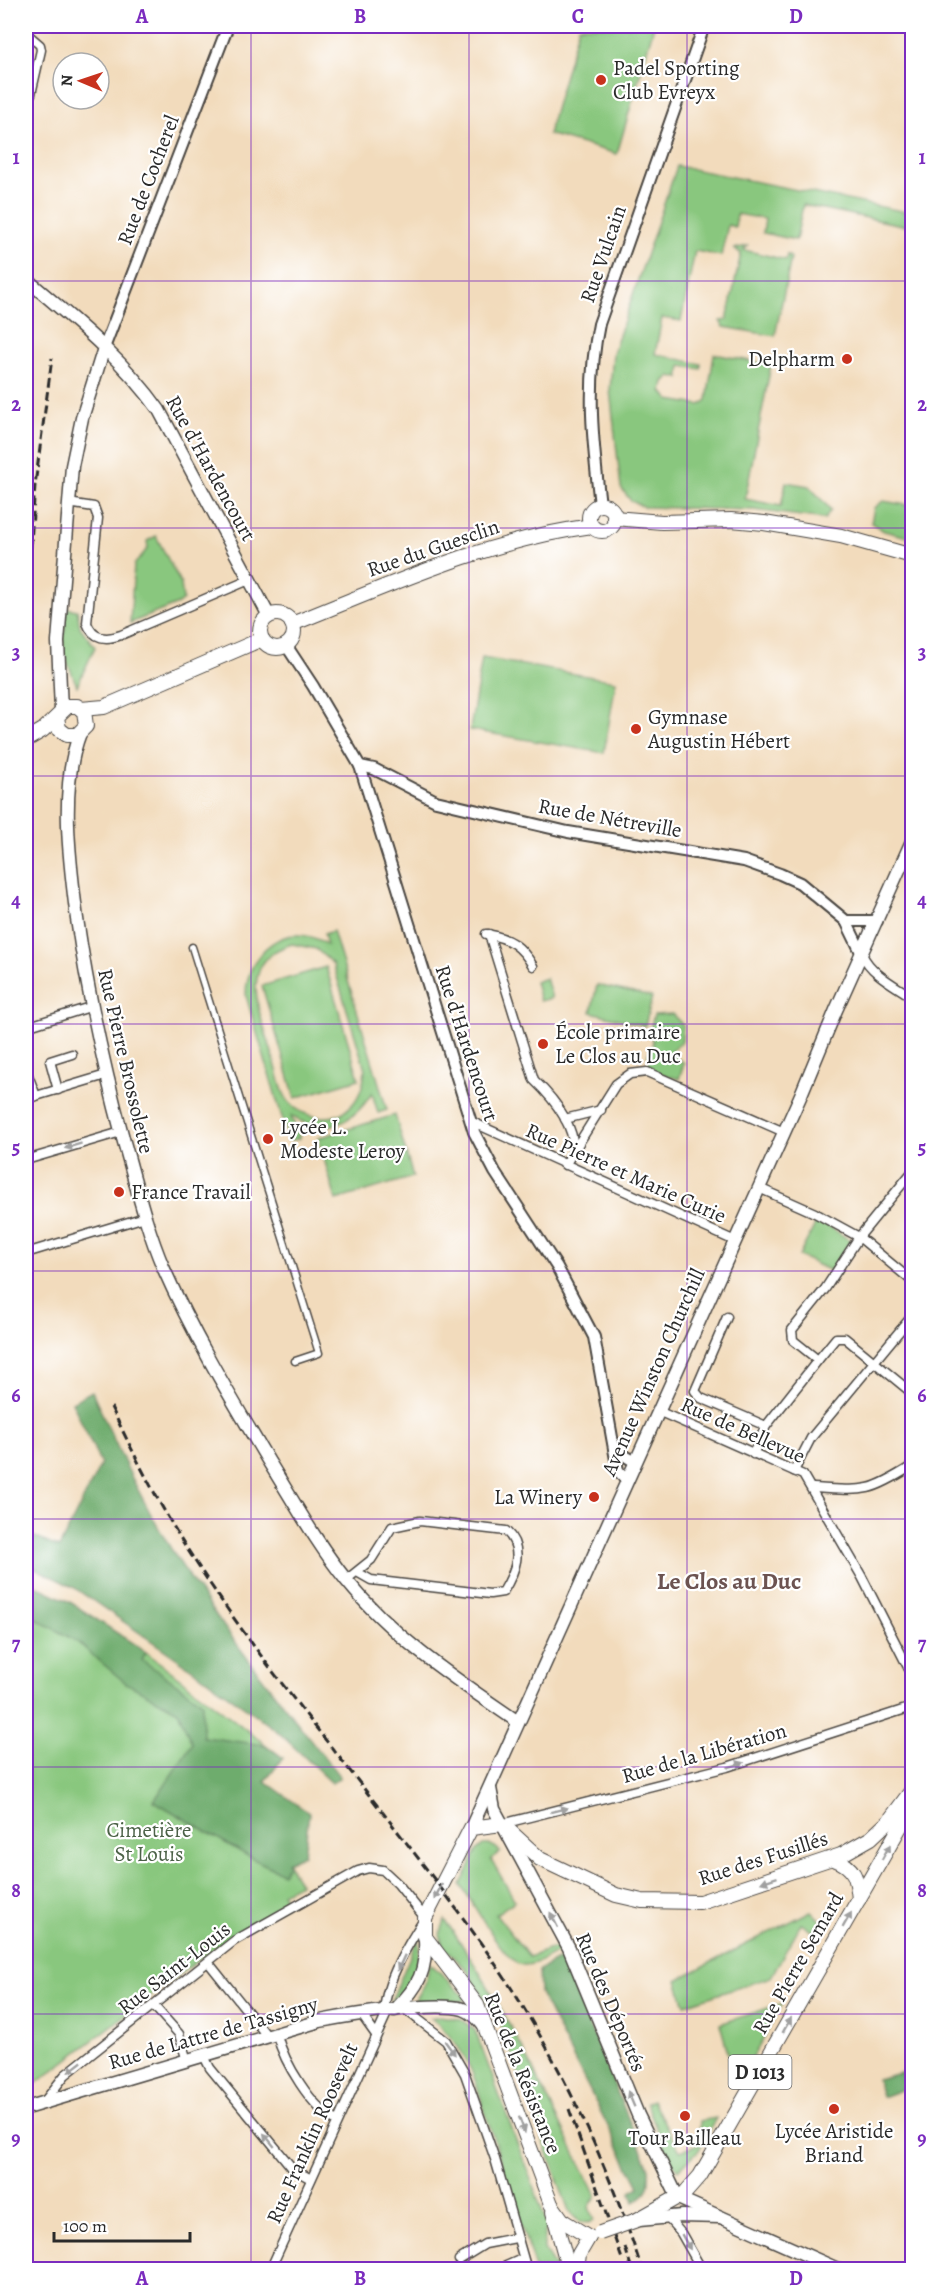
<svg xmlns="http://www.w3.org/2000/svg" width="938" height="2295" font-family="Alegreya,serif">
  <style>
    .green { fill: #89c77e; stroke: #5a7954; stroke-width: 1.5; fill-rule: evenodd }
    .forest { fill: #6eac6d; stroke: #4c6c4c; stroke-width: 1.5 }
    .lines { fill: none; stroke-linecap: round; stroke-linejoin: round }
    .pedestrian-casing { stroke: #494541; stroke-width: 9 }
    .minor-casing { stroke: #494541; stroke-width: 11 }
    .tertiary-casing { stroke: #494541; stroke-width: 14 }
    .secondary-casing { stroke: #494541; stroke-width: 15 }
    .primary-casing { stroke: #494541; stroke-width: 16 }
    .pedestrian { stroke: #fff; stroke-width: 6 }
    .minor { stroke: #fff; stroke-width: 8 }
    .tertiary { stroke: #fff; stroke-width: 10 }
    .secondary { stroke: #fff; stroke-width: 12 }
    .primary { stroke: #fff; stroke-width: 14 }
    .rail { stroke: #2b2b2b; stroke-width: 3; stroke-dasharray: 9 4.5; stroke-linecap: butt }
    .primary-bridge-casing { stroke: #494541; stroke-width: 16; stroke-linecap: butt }
    .primary-bridge { stroke: #fff; stroke-width: 14 }
    .oneway { fill: #a0a0a0 }
    .grid { fill: none; stroke: #7b2cbf; stroke-width: 1.5; stroke-opacity: 0.55 }
    .poi-dot { fill: #c8321e; stroke: #fff; stroke-width: 2 }
    .labels { text-anchor: middle; dominant-baseline: central; stroke-width: 4.5; stroke-linejoin: round; paint-order: stroke }
    .shield { fill: #fff; stroke: #6b6b6b; stroke-width: 1.5 }
    .shield-label { font-size: 20px; font-weight: bold; fill: #2b2b2b }
    .poi-label { font-size: 21px; fill: #2b2b2b; stroke: #fff; text-anchor: start }
    .street-label { font-size: 21px; fill: #2b2b2b; stroke: #fff }
    .park-label { font-size: 21px; fill: #4c6248; stroke: #fff }
    .quarter-label { font-size: 24px; font-weight: bold; fill: #6c5351; stroke: #fff }
    .neatline { fill: none; stroke: #7b2cbf; stroke-width: 2 }
    .grid-label { font-size: 20px; text-anchor: middle; font-weight: bold; fill: #7b2cbf }
  </style>
  <rect width="100%" height="100%" fill="#fff"/>
  <filter id="ink" filterUnits="userSpaceOnUse"><feTurbulence type="fractalNoise" baseFrequency=".0167" numOctaves="2"/><feDisplacementMap in="SourceGraphic" scale="12" xChannelSelector="R" yChannelSelector="G"/><feConvolveMatrix kernelMatrix="1 2 1 2 8 2 1 2 1" color-interpolation-filters="sRGB"/></filter>
  <filter id="wash" filterUnits="userSpaceOnUse"><feTurbulence type="fractalNoise" baseFrequency=".008" numOctaves="4" result="noise"/><feDisplacementMap in="SourceGraphic" scale="24" xChannelSelector="R" yChannelSelector="G"/><feGaussianBlur stdDeviation="1.35" result="paint"/><feColorMatrix in="noise" values="0 0 0 0 0 0 0 0 0 0 0 0 0 0 0 0 0 1.4 0 .05"/><feComposite in="paint" operator="in"/></filter>
  <g filter="url(#wash)">
    <rect width="100%" height="100%" fill="#f2dbbc"/>
    <!-- green -->
    <g class="green">
      <path d="M579,26H654L617,154L548,134Z"/>
      <path d="M677,166L912,213V227L803,205L796,240L763,233L765,219L737,214L735,227L728,225L721,256L695,251L681,321L662,318L655,354L701,364V369L681,366L679,378L670,376L664,382L662,391L669,400L700,405L707,400L714,354L771,365L745,499L781,506L786,482L809,486L831,510L825,519L754,510L644,507L631,501L621,488L610,390L613,353Z"/>
      <path d="M747,246L744,250L786,260L787,254L791,258L775,336L724,327L720,321L727,320L741,253L734,249Z"/>
      <path d="M883,501L912,506V538L884,531L871,523L874,508Z"/>
      <path d="M156,536L181,584L183,600L178,604L130,623L134,565L148,548L147,541Z"/>
      <path d="M66,608L77,610L80,627L95,647L77,686L63,652Z"/>
      <path d="M482,658L616,681L604,753L470,730Z"/>
      <path d="M333,931L387,1110L378,1113L372,1093C353,1124 324,1137 291,1116L300,1138L289,1141L246,996C245,953 287,917 327,945L324,934ZM292,944L316,949L333,964L365,1069C363,1099 346,1123 313,1116C305,1114 296,1110 290,1103C280,1092 278,1070 273,1056C261,1016 234,961 292,944Z"/>
      <path d="M326,967L359,1079L295,1098L262,986Z"/>
      <path d="M546,978L552,998L540,1001L535,982Z"/>
      <path d="M597,985L652,997L645,1026L591,1012Z"/>
      <path d="M672,1014L683,1025L682,1041L670,1053L684,1063L679,1079L649,1070L648,1055L653,1044L650,1028L654,1015Z"/>
      <path d="M395,1115L413,1177L336,1200L318,1138Z"/>
      <path d="M818,1219L851,1241L830,1271L799,1256Z"/>
      <path d="M26,1613L76,1641L126,1683L146,1652L283,1758L260,1788L278,1846L300,1884L282,1893L288,1903L226,1939L26,2091Z"/>
      <path d="M483,1845C490,1844 497,1846 500,1853L491,1859L515,1901L496,1914L529,1957L556,1947L558,1952C548,1957 535,1966 523,1965C506,1965 472,1901 461,1885L477,1850Z"/>
      <path d="M811,1911L827,1927L819,1933L801,1924L771,1977L685,2005L677,1980Z"/>
      <path d="M445,1920C506,2006 549,2102 596,2196L589,2207L594,2221C583,2226 576,2220 569,2211L501,2025L467,1970L443,1946L440,1935Z"/>
      <path d="M418,1938C422,1965 415,1987 391,2001Z"/>
      <path d="M430,1963L465,1997L463,2001L418,2004L415,2001L425,1984Z"/>
      <path d="M783,2003L737,2085L720,2024Z"/>
      <path d="M440,2016L460,2019L475,2030L541,2207L548,2228L544,2232V2249L556,2269H535L475,2080C466,2055 452,2035 431,2018Z"/>
      <path d="M652,2100L680,2151L698,2145L700,2121L716,2118L699,2150L678,2170L668,2157L646,2103Z"/>
    </g>
    <!-- forest -->
    <g class="forest">
      <path d="M92,1391C119,1452 147,1514 184,1569C232,1642 287,1709 340,1777L332,1783L277,1731L205,1678L73,1587L26,1564V1533L59,1548L101,1464L72,1402Z"/>
      <path d="M26,1581L70,1602L146,1652L142,1660L202,1702L203,1737L265,1745L283,1758L265,1781L309,1813L304,1854L287,1862L288,1865L283,1873L253,1859L154,1801L192,1744L178,1711L126,1683L76,1641L26,1613Z"/>
      <path d="M561,1958L649,2168C650,2184 649,2194 634,2202L631,2192L639,2187L540,1993L539,1970Z"/>
      <path d="M909,2071L912,2086L882,2097L877,2079Z"/>
    </g>
  </g>
  <g filter="url(#ink)">
    <g class="lines">
      <defs>
        <path id="pedestrian" d="M192,947L319,1353L295,1361"/>
        <g id="minor">
          <path d="M26,33L40,45L41,50L31,94L26,99"/>
          <path d="M68,503L94,507L98,518L87,623C93,640 107,640 121,635L249,580"/>
          <path d="M486,934C510,938 521,946 533,966"/>
          <path d="M489,934L534,1080C553,1098 574,1123 574,1151"/>
          <path d="M862,954C871,974 895,985 912,997"/>
          <path d="M26,1027L90,1007"/>
          <path d="M26,1070L36,1096"/>
          <path d="M58,1090L50,1061L72,1054"/>
          <path d="M26,1099L106,1075"/>
          <path d="M565,1119L601,1110"/>
          <path d="M470,1121L735,1241"/>
          <path d="M26,1160L121,1132"/>
          <path d="M565,1165L616,1084L630,1074L647,1072L784,1132"/>
          <path d="M759,1188L815,1213L859,1237L912,1281"/>
          <path d="M26,1253L145,1217"/>
          <path d="M727,1317L695,1391L701,1398L766,1426"/>
          <path d="M818,1360L836,1338H845L912,1393"/>
          <path d="M658,1411L803,1475L862,1577L912,1675"/>
          <path d="M753,1454L766,1426L818,1360L793,1340L792,1330L825,1289L859,1237L912,1172"/>
          <path d="M794,1471L811,1438L912,1316"/>
          <path d="M813,1488C864,1491 868,1494 912,1466"/>
          <path d="M346,1580L371,1560L392,1527L420,1521L506,1531C525,1549 515,1572 503,1592L490,1594L371,1580L357,1572"/>
          <path d="M502,1824L727,1767L912,1707"/>
          <path d="M208,1962L268,2037"/>
          <path d="M154,2006L179,2034L187,2061"/>
          <path d="M406,2010L446,2041L465,2074L495,2159L527,2270"/>
          <path d="M361,2014L376,2035"/>
          <path d="M277,2035C284,2062 311,2108 337,2121"/>
          <path d="M204,2056L210,2068L293,2169L311,2179"/>
          <path d="M44,2102L65,2075L234,1941L358,1871L369,1868L383,1870L398,1884L425,1918C408,1944 386,1980 384,2012"/>
          <path d="M667,2217L681,2233L702,2270"/>
          <path d="M459,2260L485,2244L516,2238"/>
          <path d="M270,2270L388,2011"/>
          <path d="M497,2270L522,2259"/>
          <path d="M810,2270L813,2258"/>
        </g>
        <g id="tertiary">
          <path d="M104,348L228,26"/>
          <path d="M600,505C593,444 586,385 599,324L704,26"/>
          <path d="M286,645L313,686L360,766L474,1132L495,1172L557,1267L594,1337L618,1471L627,1481"/>
          <path d="M360,766L374,769L436,801L568,832L744,861L780,874L800,883L846,921L862,954"/>
          <path d="M846,921H877"/>
          <path d="M614,1449L635,1462"/>
        </g>
        <g id="secondary">
          <path d="M26,279C73,319 123,359 159,410L269,616"/>
          <path d="M61,710L58,642L72,466L82,418L104,348"/>
          <path d="M80,733C59,787 70,864 77,919C88,995 104,1068 124,1142C136,1184 146,1227 163,1267C193,1335 231,1398 269,1462C294,1502 317,1544 347,1581C394,1639 457,1680 518,1722"/>
          <path d="M490,1788L494,1809L569,1948L638,2115L678,2198L840,2270"/>
          <path d="M471,1828L800,1097L836,1010L912,841"/>
          <path d="M395,2010C419,1986 427,1971 425,1937"/>
          <path d="M26,2108L320,2021C351,2015 434,2001 463,2009C472,2012 478,2019 484,2026"/>
          <path d="M639,2220L682,2216L720,2217"/>
        </g>
        <g id="primary">
          <circle cx="602" cy="518" r="13"/>
          <path d="M614,518L662,522L731,520L764,523L841,536L912,556"/>
          <circle cx="277" cy="631" r="17"/>
          <path d="M292,624C390,585 487,540 592,526"/>
          <path d="M81,709L104,707L262,639"/>
          <path d="M26,740L43,730L68,706H77L84,711L86,726L77,735H67L59,729L57,717"/>
          <path d="M834,1859C855,1867 857,1878 859,1899"/>
          <path d="M553,2212L569,2270"/>
          <path d="M637,2220L685,2193L700,2176L912,1806"/>
          <path d="M589,2237L563,2221L551,2204L477,2005L425,1937V1918L471,1828L502,1824L540,1859L616,1895L642,1901L700,1902L841,1855L871,1838L889,1821L912,1790"/>
          <path d="M577,2270L579,2254L589,2237"/>
        </g>
      </defs>
      <!-- pedestrian casing -->
      <use href="#pedestrian" class="pedestrian-casing"/>
      <!-- minor casing -->
      <use href="#minor" class="minor-casing"/>
      <!-- tertiary casing -->
      <use href="#tertiary" class="tertiary-casing"/>
      <!-- secondary casing -->
      <use href="#secondary" class="secondary-casing"/>
      <!-- primary casing -->
      <use href="#primary" class="primary-casing"/>
      <!-- pedestrian -->
      <use href="#pedestrian" class="pedestrian"/>
      <!-- minor -->
      <use href="#minor" class="minor"/>
      <!-- tertiary -->
      <use href="#tertiary" class="tertiary"/>
      <!-- secondary -->
      <use href="#secondary" class="secondary"/>
      <!-- primary -->
      <use href="#primary" class="primary"/>
      <!-- rail -->
      <g class="rail">
        <path d="M26,615L35,485L52,358"/>
        <path d="M111,1407C132,1450 153,1493 178,1534C275,1692 406,1828 508,1983C565,2071 610,2170 642,2270"/>
        <path d="M569,2109L622,2259"/>
        <path d="M625,2247L632,2270"/>
      </g>
      <defs>
        <path id="primary-bridge" d="M600,2233L637,2220"/>
      </defs>
      <!-- primary-bridge casing -->
      <use href="#primary-bridge" class="primary-bridge-casing"/>
      <!-- primary-bridge -->
      <use href="#primary-bridge" class="primary-bridge"/>
    </g>
    <!-- one-way arrows -->
    <defs><path id="oneway-solid" d="M-6-.8H1V-3.2L6.5 0L1 3.2V.8H-6Z" transform="scale(1.5)"/></defs>
    <g class="oneway">
      <use href="#oneway-solid" transform="translate(73 1146) rotate(163)"/>
      <use href="#oneway-solid" transform="translate(736 1765) rotate(-17)"/>
      <use href="#oneway-solid" transform="translate(559 1810) rotate(-14)"/>
      <use href="#oneway-solid" transform="translate(886 1852) rotate(-61)"/>
      <use href="#oneway-solid" transform="translate(769 1880) rotate(161)"/>
      <use href="#oneway-solid" transform="translate(438 1892) rotate(117)"/>
      <use href="#oneway-solid" transform="translate(554 1920) rotate(-117)"/>
      <use href="#oneway-solid" transform="translate(847 1920) rotate(-60)"/>
      <use href="#oneway-solid" transform="translate(401 1963) rotate(115)"/>
      <use href="#oneway-solid" transform="translate(787 2025) rotate(-60)"/>
      <use href="#oneway-solid" transform="translate(450 2048) rotate(53)"/>
      <use href="#oneway-solid" transform="translate(75 2067) rotate(142)"/>
      <use href="#oneway-solid" transform="translate(631 2099) rotate(-113)"/>
      <use href="#oneway-solid" transform="translate(522 2125) rotate(70)"/>
      <use href="#oneway-solid" transform="translate(269 2140) rotate(-129)"/>
      <use href="#oneway-solid" transform="translate(686 2242) rotate(60)"/>
    </g>
  </g>
  <!-- grid -->
  <path class="grid" d="M251,26V2270M469,26V2270M687,26V2270M26,281H912M26,528H912M26,776H912M26,1024H912M26,1271H912M26,1519H912M26,1767H912M26,2014H912"/>
  <!-- markers -->
  <g class="poi-dot">
    <circle cx="601" cy="80" r="6"/>
    <circle cx="847" cy="359" r="6"/>
    <circle cx="636" cy="729" r="6"/>
    <circle cx="543" cy="1044" r="6"/>
    <circle cx="268" cy="1139" r="6"/>
    <circle cx="119" cy="1192" r="6"/>
    <circle cx="594" cy="1497" r="6"/>
    <circle cx="834" cy="2109" r="6"/>
    <circle cx="685" cy="2116" r="6"/>
  </g>
  <g class="labels">
    <!-- shield labels -->
    <rect class="shield" x="728.5" y="2055" width="63" height="34" rx="4.5"/>
    <g class="shield-label">
      <text x="760" y="2072">D 1013</text>
    </g>
    <!-- poi labels -->
    <g class="poi-label">
      <text x="613" y="68">Padel Sporting<tspan x="613" dy="24">Club Evreyx</tspan></text>
      <text x="835" y="359" text-anchor="end">Delpharm</text>
      <text x="648" y="717">Gymnase<tspan x="648" dy="24">Augustin Hébert</tspan></text>
      <text x="555" y="1032">École primaire<tspan x="555" dy="24">Le Clos au Duc</tspan></text>
      <text x="280" y="1127">Lycée L.<tspan x="280" dy="24">Modeste Leroy</tspan></text>
      <text x="131" y="1192">France Travail</text>
      <text x="582" y="1497" text-anchor="end">La Winery</text>
      <text x="834" y="2131" text-anchor="middle">Lycée Aristide<tspan x="834" dy="24">Briand</tspan></text>
      <text x="685" y="2138" text-anchor="middle">Tour Bailleau</text>
    </g>
    <!-- street labels -->
    <g class="street-label">
      <text transform="translate(148 180) rotate(-69)">Rue de Cocherel</text>
      <text transform="translate(603 254) rotate(-71)">Rue Vulcain</text>
      <text transform="translate(211 468) rotate(61)">Rue d'Hardencourt</text>
      <text transform="translate(433 548) rotate(-19)">Rue du Guesclin</text>
      <text transform="translate(610 818) rotate(10)">Rue de Nétreville</text>
      <text transform="translate(467 1043) rotate(72)">Rue d'Hardencourt</text>
      <text transform="translate(126 1061) rotate(77)">Rue Pierre Brossolette</text>
      <text transform="translate(626 1173) rotate(24)">Rue Pierre et Marie Curie</text>
      <text transform="translate(653 1372) rotate(-66)">Avenue Winston Churchill</text>
      <text transform="translate(743 1430) rotate(24)">Rue de Bellevue</text>
      <text transform="translate(704 1753) rotate(-16)">Rue de la Libération</text>
      <text transform="translate(763 1858) rotate(-18)">Rue des Fusillés</text>
      <text transform="translate(798 1963) rotate(-60)">Rue Pierre Semard</text>
      <text transform="translate(174 1968) rotate(-38)">Rue Saint-Louis</text>
      <text transform="translate(611 2002) rotate(67)">Rue des Déportés</text>
      <text transform="translate(213 2033) rotate(-16)">Rue de Lattre de Tassigny</text>
      <text transform="translate(523 2073) rotate(68)">Rue de la Résistance</text>
      <text transform="translate(312 2133) rotate(-66)">Rue Franklin Roosevelt</text>
    </g>
    <!-- park labels -->
    <g class="park-label">
      <text x="149" y="1830">Cimetière<tspan x="149" dy="24">St Louis</tspan></text>
    </g>
    <!-- quarter labels -->
    <g class="quarter-label">
      <text x="729" y="1581">Le Clos au Duc</text>
    </g>
  </g>
  <!-- margin -->
  <rect width="938" height="2295" fill="none" stroke="#fff" stroke-width="66"/>
  <!-- north arrow -->
  <g transform="translate(81 81) rotate(272)"><circle r="28" fill="#ffffff" stroke="#aaaaaa" stroke-width="1.5"/>
  <path d="M0-4.5L10 22L0 15L-10 22Z" fill="#c8321e"/>
  <text y="-9" font-size="16" font-weight="bold" text-anchor="middle" fill="#2b2b2b">N</text>
  </g>
  <!-- scale -->
  <path d="M54 2232v9h136v-9" fill="none" stroke="#2b2b2b" stroke-width="3"/>
  <text x="63" y="2232" font-size="18" fill="#2b2b2b" stroke="#ffffff" stroke-width="4.5" paint-order="stroke">100 m</text>
  <rect x="33" y="33" width="872" height="2229" class="neatline"/>
  <g class="grid-label">
    <text x="142" y="23">A</text>
    <text x="360" y="23">B</text>
    <text x="578" y="23">C</text>
    <text x="796" y="23">D</text>
    <text x="16" y="164">1</text>
    <text x="922" y="164">1</text>
    <text x="16" y="411">2</text>
    <text x="922" y="411">2</text>
    <text x="16" y="659">3</text>
    <text x="922" y="659">3</text>
    <text x="16" y="907">4</text>
    <text x="922" y="907">4</text>
    <text x="16" y="1154">5</text>
    <text x="922" y="1154">5</text>
    <text x="16" y="1402">6</text>
    <text x="922" y="1402">6</text>
    <text x="16" y="1650">7</text>
    <text x="922" y="1650">7</text>
    <text x="16" y="1897">8</text>
    <text x="922" y="1897">8</text>
    <text x="16" y="2145">9</text>
    <text x="922" y="2145">9</text>
    <text x="142" y="2285">A</text>
    <text x="360" y="2285">B</text>
    <text x="578" y="2285">C</text>
    <text x="796" y="2285">D</text>
  </g>
</svg>
